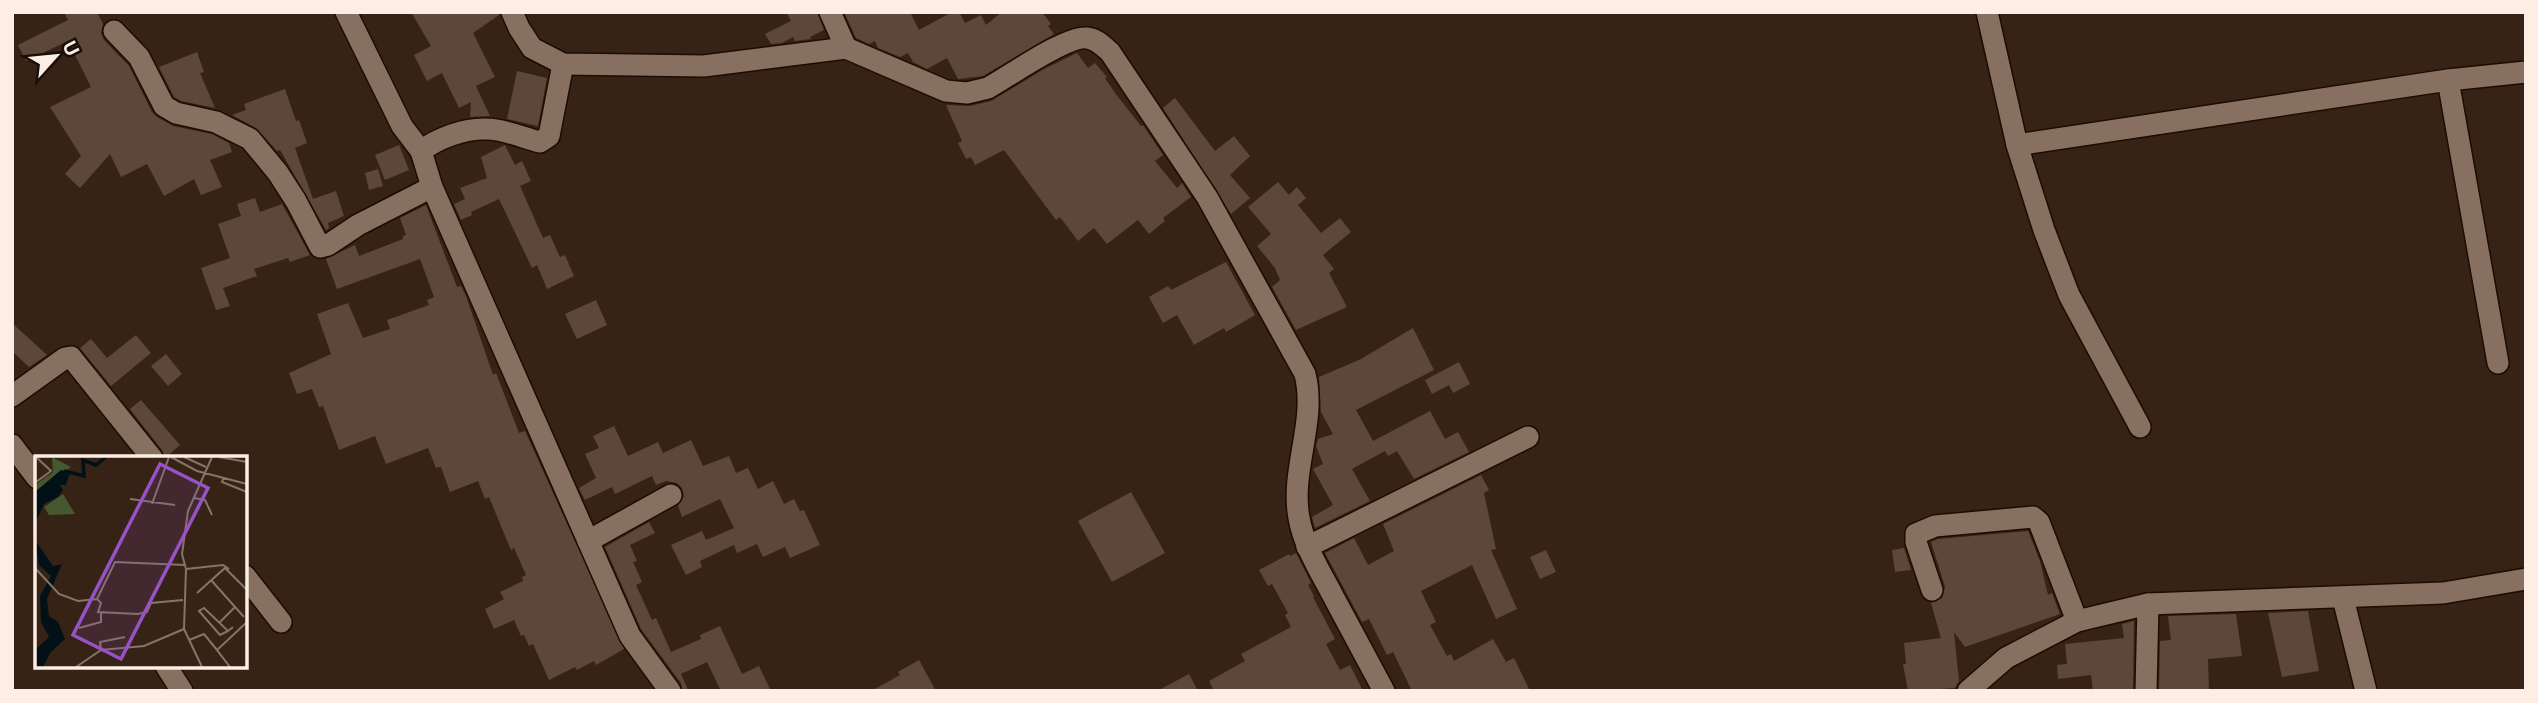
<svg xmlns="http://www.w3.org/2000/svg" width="2538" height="703" font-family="'Open Sans',sans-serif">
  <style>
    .building { fill: #5d4739 }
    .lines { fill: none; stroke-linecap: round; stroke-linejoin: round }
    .minor-casing { stroke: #1d0c02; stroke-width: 24 }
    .minor { stroke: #877060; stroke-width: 21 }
    .inset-river { fill: none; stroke: #021117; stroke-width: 3.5 }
    .inset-road { fill: none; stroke: #857468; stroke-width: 2 }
    .view { fill: #9553c7; fill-opacity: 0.15; stroke: #9553c7; stroke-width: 3.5 }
    .inset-edge { fill: none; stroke: #fceee5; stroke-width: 3.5 }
  </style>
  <rect width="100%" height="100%" fill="#362315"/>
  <!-- building -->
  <g class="building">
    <path d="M64,12H97L103,24L101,33L104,40L129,66L152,112L157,117L173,126L212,134L229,143L232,152L210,160L222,187L201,195L194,179L164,196L147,164L121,177L110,154L80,188L65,174L81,156L50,107L91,87L68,41L26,61L18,45L68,20Z"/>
    <path d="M411,12H499V15L473,33L495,77L476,86L490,116L470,117L471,102L459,108L442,73L427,81L414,55L431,46Z"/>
    <path d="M786,12H817L824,30L810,37L811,39L795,41L793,37L782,43L771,44L765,34L791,21Z"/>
    <path d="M844,12H910L919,30L952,12H959L965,23L981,15L986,25L1002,12H1042L1051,24L1048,26L1054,34L983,76L958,79L947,58L927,69L913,62L908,53L900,57L878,48L875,41L869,44L856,38Z"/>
    <path d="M197,52L204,72L200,73L215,108L181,101L174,97L159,67Z"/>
    <path d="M1077,53L1088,68L1095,63L1107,77L1105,78L1115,93L1141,126L1143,125L1163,155L1155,161L1177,188L1182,183L1191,197L1163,218L1165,221L1149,234L1138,220L1107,244L1094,228L1078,241L1060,217L1056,220L1004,150L975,165L971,157L966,159L958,143L962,141L946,105L970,106L991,101L1044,69Z"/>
    <path d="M517,71L547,78L538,126L507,119Z"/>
    <path d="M285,89L296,121L299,120L307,143L295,148L313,199L336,191L344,216L328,223L329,228L326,230L280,150L277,151L256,128L232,115L246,110L244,104Z"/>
    <path d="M1175,98L1215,151L1234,136L1250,156L1230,175L1250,198L1231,214L1163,108Z"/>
    <path d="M399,145L409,170L385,180L375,155Z"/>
    <path d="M505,145L515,165L522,161L531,181L520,186L543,238L550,235L560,257L565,255L574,276L547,289L537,265L532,268L499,199L471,212L472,215L461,220L454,204L465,199L460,188L487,178L481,157Z"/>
    <path d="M378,169L383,186L369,190L365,173Z"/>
    <path d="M1278,182L1289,195L1297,187L1306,198L1298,205L1321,233L1340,218L1351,232L1323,255L1334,269L1329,273L1347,307L1296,330L1272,287L1280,280L1275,268L1257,246L1271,234L1248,207Z"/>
    <path d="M255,198L260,212L282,204L310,255L290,262L288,258L254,269L257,276L223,288L230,306L216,310L201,268L230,258L218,224L241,216L237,204Z"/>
    <path d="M426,205L457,287L461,286L466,296L493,375L496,373L519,433L525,431L624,649L596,665L594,661L577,670L575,667L549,680L533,644L529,646L524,635L521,636L514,620L494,629L485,609L504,599L500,592L523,581L522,577L526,575L514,548L511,550L503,531L489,497L485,499L478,481L450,492L441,467L436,468L428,448L386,464L375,436L339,450L323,406L319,407L312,389L297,394L289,373L331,354L317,314L348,303L363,338L390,329L387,320L429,305L427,300L434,297L420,259L337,289L326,259L355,245L359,256L403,239V236L406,235L400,218Z"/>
    <path d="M1226,262L1255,315L1226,332L1224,328L1194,345L1177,315L1163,323L1149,297L1168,286L1171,290Z"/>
    <path d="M596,300L607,325L577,339L565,314Z"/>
    <path d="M12,323L47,355L29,367L12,351Z"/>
    <path d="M1413,328L1434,370L1356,410L1373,441L1430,411L1445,439L1458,432L1469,452L1414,479L1397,451L1388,456L1385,451L1352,469L1370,501L1315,528L1312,517L1333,505L1313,469L1323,464L1316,446L1318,439L1333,434L1321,412L1319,377L1361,359Z"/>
    <path d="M136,335L151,353L111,386L80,348L91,339L107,358Z"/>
    <path d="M166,354L182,374L168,386L151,366Z"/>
    <path d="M1459,362L1470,384L1453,393L1449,385L1432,394L1425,380Z"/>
    <path d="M141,400L180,445L165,458L162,450L130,409Z"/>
    <path d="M614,426L628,456L658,442L663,453L691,440L703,466L729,456L736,473L748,468L758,489L773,481L784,504L794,499L800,511L804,510L820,545L790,558L785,547L763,557L757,544L737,553L734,545L700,561L702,567L686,575L671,545L702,531L706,540L734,528L720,499L682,517L678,506L684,496L682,488L677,483L666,481L656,485L652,476L615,494L612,487L585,500L579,488L596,478L585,454L599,448L593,436Z"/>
    <path d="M1481,475L1489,490L1484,493L1496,549L1491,550L1517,609L1496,619L1472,565L1421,591L1436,622L1430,625L1447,656L1451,654L1454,661L1493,639L1506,662L1514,658L1530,691H1412L1393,652L1387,655L1369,619L1362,622L1325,553L1354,538L1368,565L1394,551L1383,524Z"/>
    <path d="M1131,492L1165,553L1112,582L1078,521Z"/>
    <path d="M649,522L655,533L630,545L637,561L633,562L642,582L636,585L652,620L656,618L671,652L701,639L700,635L720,626L742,674L759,666L771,691H721L707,662L681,674L688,690L683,691L681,683L641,629L605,547Z"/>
    <path d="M2028,531L2040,561L2048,595L2052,593L2060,614L1965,647L1954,632L1959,681L1955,688L1908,691L1903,664H1906L1904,643L1941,638L1931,603L1942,598L1945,587L1931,542L1938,539Z"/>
    <path d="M1904,548L1911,570L1895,572L1892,550Z"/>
    <path d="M1546,550L1556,572L1540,579L1530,557Z"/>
    <path d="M1296,553L1311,583L1308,585L1314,596L1313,597L1335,639L1326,644L1340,670L1350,665L1363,691H1214L1209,681L1245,661L1241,654L1291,627L1285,615L1288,613L1272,584L1268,586L1259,570L1289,554L1290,556Z"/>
    <path d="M2308,611L2319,671L2282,677L2268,613Z"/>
    <path d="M2236,614L2242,656L2208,659L2209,691H2159L2160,641L2171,640L2168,616Z"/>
    <path d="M2134,621L2133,691H2093L2091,675L2058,679L2057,665L2067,664L2065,644L2124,638L2122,624Z"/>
    <path d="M919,660L936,691H871L900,675L898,672Z"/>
    <path d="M1189,674L1198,691H1157Z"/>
  </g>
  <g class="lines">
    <defs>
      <g id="minor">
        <path d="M346,12L402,126L421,151"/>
        <path d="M512,12L519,28L532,48L563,64L704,66L846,48L946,91L967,93L988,88C1008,77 1067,35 1087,38C1097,39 1103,46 1110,52L1207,197L1305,374C1317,422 1290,470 1299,518C1304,546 1320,571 1333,596C1350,628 1367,659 1384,691"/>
        <path d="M830,12L846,48"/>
        <path d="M1987,12L2017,145L2044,230L2069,295L2140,427"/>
        <path d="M114,31L139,57L164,106L176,113L216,122L250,139L278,173L296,201L320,247L328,245L358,225L432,187"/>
        <path d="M563,64L549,136L540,142C524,138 504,129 487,129C465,128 438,138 421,151L432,187L630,636L670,691"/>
        <path d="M2448,80L2498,363"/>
        <path d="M2017,145L2448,80L2526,72"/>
        <path d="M12,396L65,358L71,357L152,458"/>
        <path d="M12,445L37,478"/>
        <path d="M588,541L671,495"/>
        <path d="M1307,547L1528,437"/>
        <path d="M245,576L281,622"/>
        <path d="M1932,590L1916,542V534L1935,526L2033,517L2039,522L2077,621"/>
        <path d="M2343,598L2366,691"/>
        <path d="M166,666L182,691"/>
        <path d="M1968,691L2006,658L2077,621L2148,604L2443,593L2526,579"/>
        <path d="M2146,691L2148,604"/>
      </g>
    </defs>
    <!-- minor casing -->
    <use href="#minor" class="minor-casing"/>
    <!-- minor -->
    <use href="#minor" class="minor"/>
  </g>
  <!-- overview -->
  <g transform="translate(35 456)">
    <rect width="212" height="212" fill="#362315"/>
    <path d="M17,1L36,11L0,35V29L18,16ZM28,38L40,58L14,59L9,51Z" fill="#455830"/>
    <path d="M26,14L35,16L31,29H25L28,34L23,41L9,48L0,67V36ZM0,84L18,110L27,108L12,143L14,160L23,166L30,183L15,197L8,211H0L1,193L14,181L6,166L5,140L16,120L4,109Z" fill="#021117"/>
    <path class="inset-river" d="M29,15L49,20L48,4L61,9L71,1"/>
    <path class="inset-road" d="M136,1L162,15L212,28M149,1L171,11M184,1L212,6M189,21L187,26L212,36M1,26L16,15L1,1M159,42L170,44L177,59M95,43L140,49M117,48L134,1M0,112L24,138L43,145L62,143L80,106L150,109M151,113L188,109L194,113M176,124L209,161M162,137L190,112L212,134M62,143L66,147L63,156L103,158L112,156L116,147L148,144M184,167L200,151M44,172L66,166V156M193,175L185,179L164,155L169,152L193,175L198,171M90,181L65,186L66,194L109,190L149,173M154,184L169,178L182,194M41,211L66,194M167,211L149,173L151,113L147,98L153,55L177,1M195,211L182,194L212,166"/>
    <path class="view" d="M125,8L173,32L86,203L38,179Z"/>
    <rect width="212" height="212" class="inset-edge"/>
  </g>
  <!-- border -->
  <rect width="2538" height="703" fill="none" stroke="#fceee5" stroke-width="28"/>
  <!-- north arrow -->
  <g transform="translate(56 56) rotate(63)" stroke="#170f09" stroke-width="5" paint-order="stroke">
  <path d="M0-5L12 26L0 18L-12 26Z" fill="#fceee5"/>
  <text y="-10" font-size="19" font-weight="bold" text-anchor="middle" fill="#fceee5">U</text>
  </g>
</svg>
